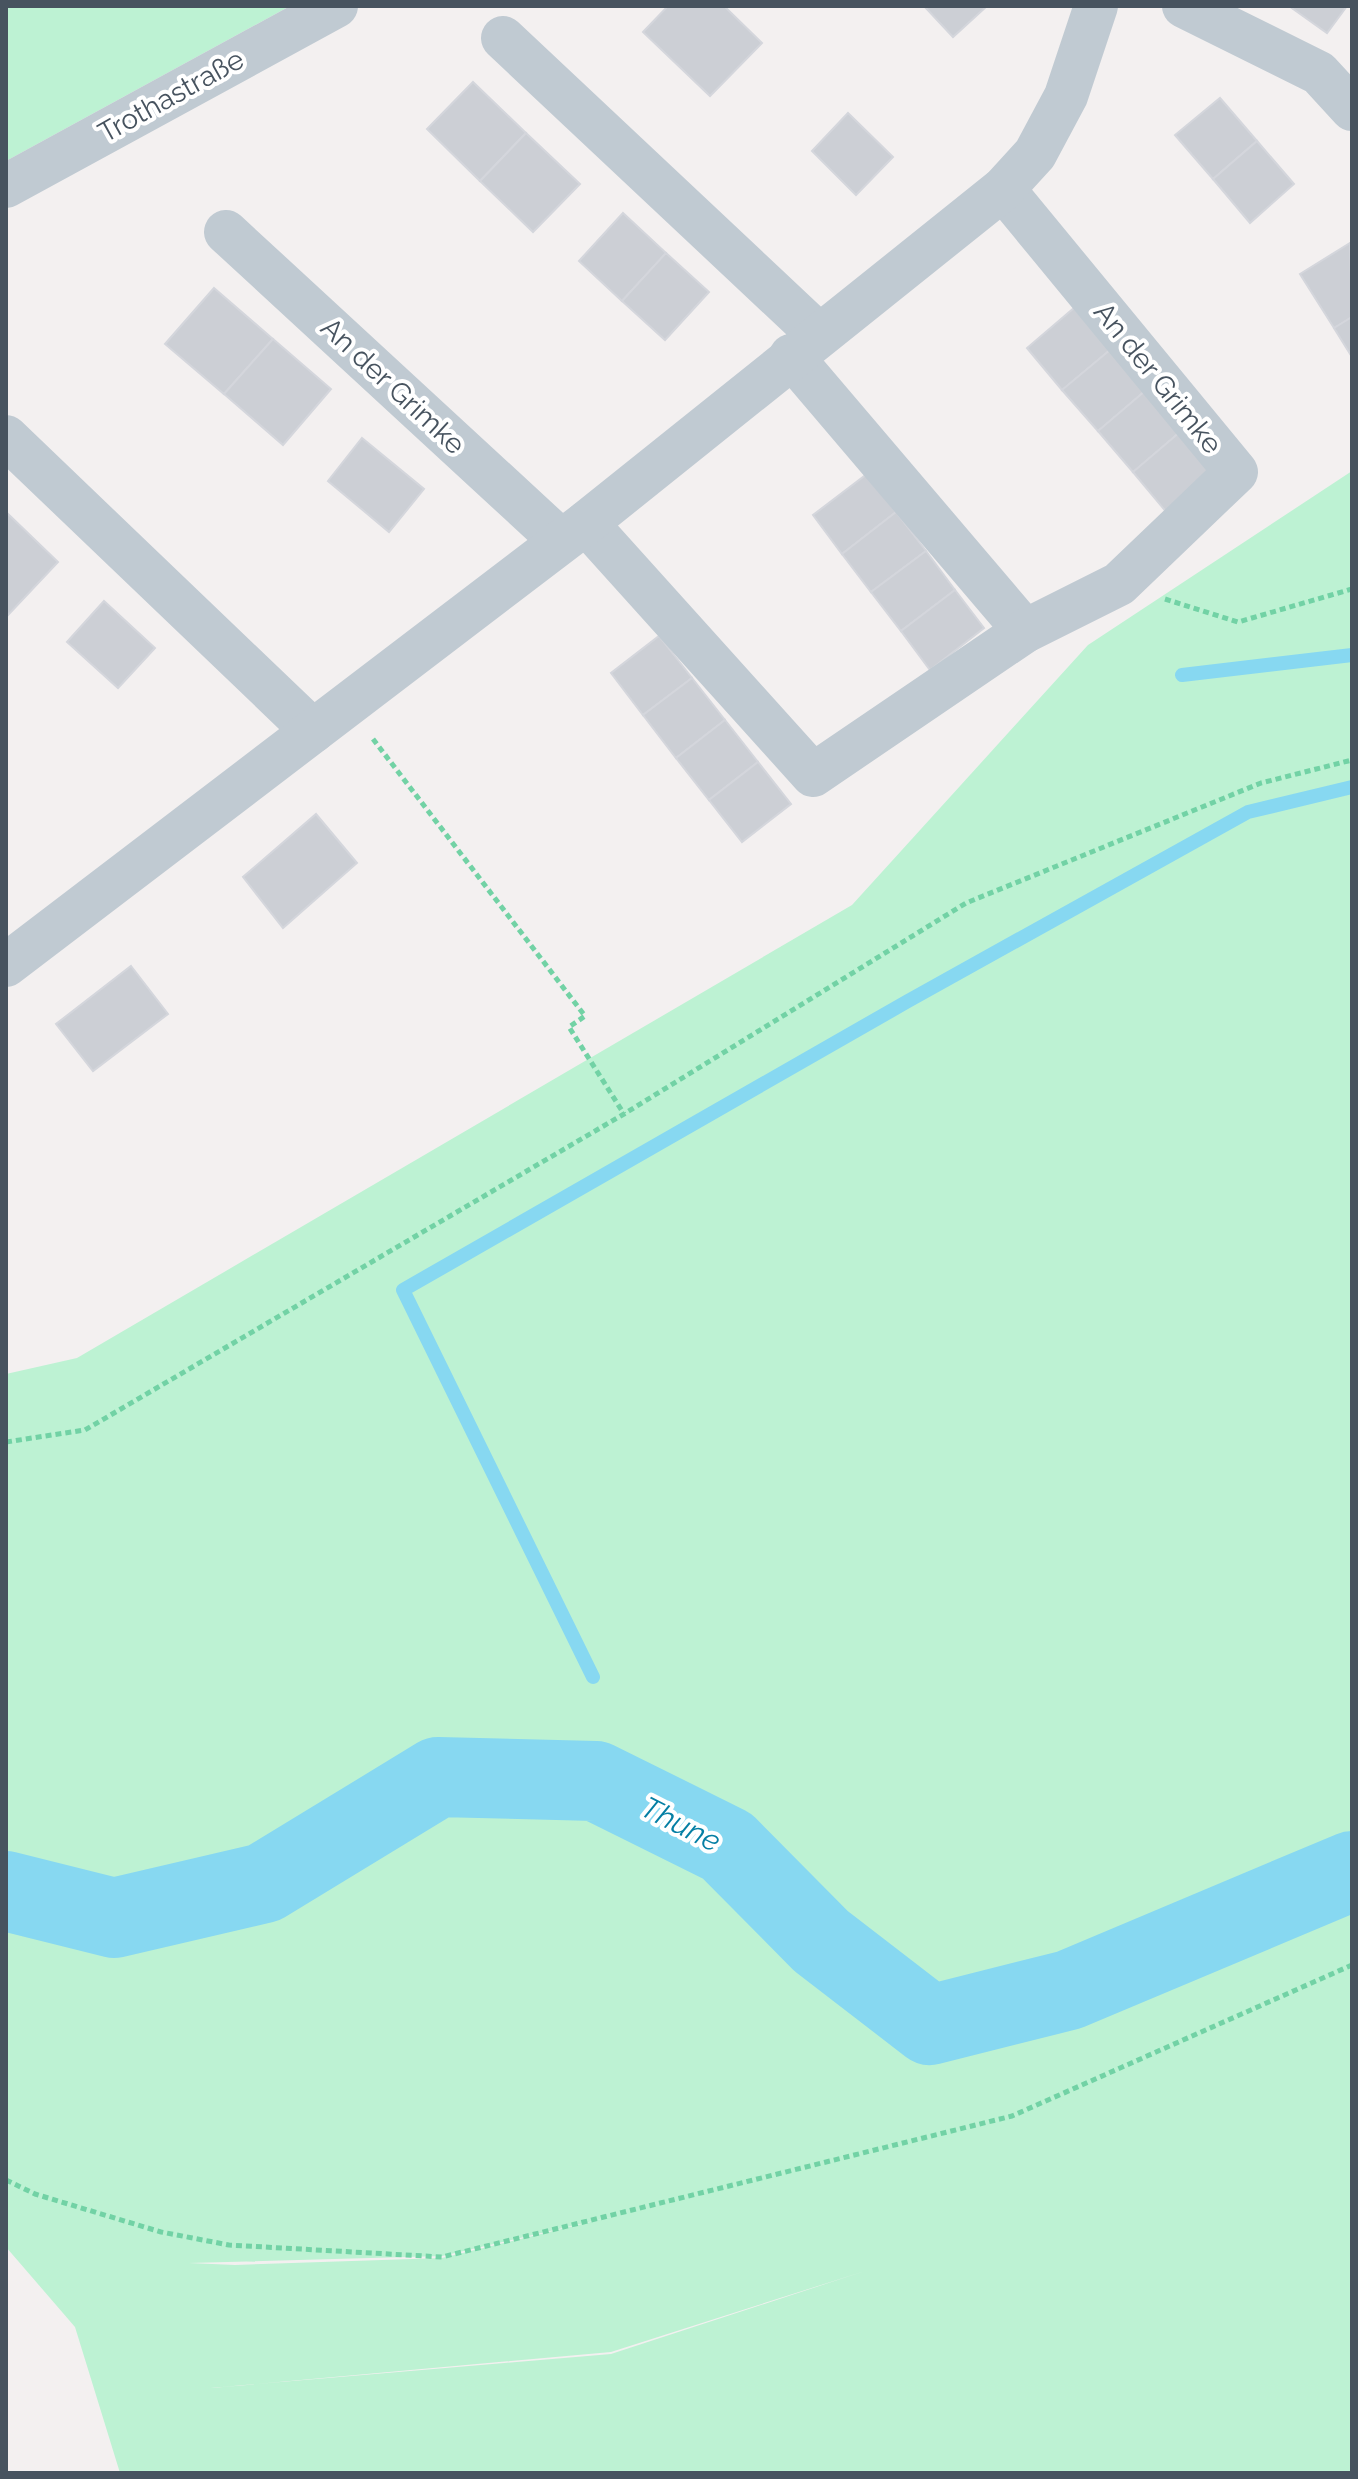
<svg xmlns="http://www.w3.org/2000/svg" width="1358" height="2479" font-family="Raleway,sans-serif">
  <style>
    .green { fill: #bdf2d3; fill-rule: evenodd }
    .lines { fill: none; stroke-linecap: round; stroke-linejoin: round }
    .stream { stroke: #87d8f1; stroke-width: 14 }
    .river { stroke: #87d8f1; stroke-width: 80 }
    .building { fill: #cccfd5; stroke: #d4d6dc; stroke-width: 2 }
    .path { stroke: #72d2a5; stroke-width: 5; stroke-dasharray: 6 4; stroke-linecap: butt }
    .street { stroke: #c0cad2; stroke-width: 44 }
    .labels { text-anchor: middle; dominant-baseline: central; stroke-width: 8; stroke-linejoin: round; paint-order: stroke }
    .street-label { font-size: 28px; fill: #47535f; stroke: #fff }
    .water-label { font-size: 30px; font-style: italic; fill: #057fa4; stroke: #fff }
  </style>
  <rect width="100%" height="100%" fill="#f3f0f0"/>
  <!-- green -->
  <g class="green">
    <path d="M6,6H290L6,161Z"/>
    <path d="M1352,471V2473H120L75,2327L6,2247V1374L77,1358L852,905L1088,645ZM619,2215L442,2258L235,2265L189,2263L442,2256ZM865,2271L611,2354L211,2388L611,2352Z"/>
  </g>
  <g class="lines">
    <!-- stream -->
    <g class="stream">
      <path d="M1182,675L1352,655"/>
      <path d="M593,1677L403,1290L908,1001L1248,812L1352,787"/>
    </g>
    <!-- river -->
    <path class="river" d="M6,1891L114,1918L264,1883L438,1777L596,1781L727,1846L821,1941L930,2025L1069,1990L1352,1871"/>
  </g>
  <!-- building -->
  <g class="building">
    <path d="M668,6H724L762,43L710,96L643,32Z"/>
    <path d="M924,6H987L953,37Z"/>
    <path d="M1289,6H1347L1327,33Z"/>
    <path d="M473,82L526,133L480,181L427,129Z"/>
    <path d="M1220,98L1257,141L1213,179L1175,135Z"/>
    <path d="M848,113L893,157L856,195L812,151Z"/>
    <path d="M526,133L580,184L533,232L480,181Z"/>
    <path d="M1257,141L1294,184L1250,223L1213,179Z"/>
    <path d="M623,213L666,253L622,301L579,261Z"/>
    <path d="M1350,243L1352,317L1334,328L1300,274Z"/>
    <path d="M666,253L709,292L665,340L622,301Z"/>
    <path d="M214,288L273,339L224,394L165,344Z"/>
    <path d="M1074,308L1110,350L1062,390L1027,348Z"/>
    <path d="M1352,317V357L1334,328Z"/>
    <path d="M273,339L331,389L283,445L224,394Z"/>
    <path d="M1110,350L1145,391L1098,431L1062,390Z"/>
    <path d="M1145,391L1180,432L1133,472L1098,431Z"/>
    <path d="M1180,432L1215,473L1168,514L1133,472Z"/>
    <path d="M362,438L424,489L389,532L328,481Z"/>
    <path d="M867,474L896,512L842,554L813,515Z"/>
    <path d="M6,512L58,562L8,615L6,613Z"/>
    <path d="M896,512L926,551L871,592L842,554Z"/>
    <path d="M926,551L955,590L901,631L871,592Z"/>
    <path d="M955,590L984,628L930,670L901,631Z"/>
    <path d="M104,601L155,648L118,688L67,642Z"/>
    <path d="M659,636L692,678L643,715L611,673Z"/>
    <path d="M692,678L725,720L676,758L643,715Z"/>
    <path d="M725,720L758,762L709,800L676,758Z"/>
    <path d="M758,762L791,804L742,842L709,800Z"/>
    <path d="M316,814L357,863L283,928L243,877Z"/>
    <path d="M131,966L168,1014L93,1071L56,1024Z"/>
  </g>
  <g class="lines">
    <!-- path -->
    <g class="path">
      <path d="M1165,599L1238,622L1352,589"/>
      <path d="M373,739L585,1016L569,1027L624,1114"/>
      <path d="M6,1442L85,1430L624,1114L966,903L1261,783L1352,760"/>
      <path d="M6,2180L35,2194L161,2232L229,2245L442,2257L1012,2116L1352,1965"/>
    </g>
    <!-- street -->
    <g class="street">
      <path d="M1184,6L1319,73L1352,109"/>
      <path d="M503,38L818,334"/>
      <path d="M6,186L336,6"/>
      <path d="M226,232L560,540"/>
      <path d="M791,356L1025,631"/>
      <path d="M6,437L313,731"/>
      <path d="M586,523L813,775L1025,631L1119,584L1236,472L1003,189"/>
      <path d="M6,965L586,523L1003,189L1035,154L1066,96L1096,6"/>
    </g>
  </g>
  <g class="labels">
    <!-- street labels -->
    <g class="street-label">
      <text transform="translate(171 96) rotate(-29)">Trothastraße</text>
      <text transform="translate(1158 378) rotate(51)">An der Grimke</text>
      <text transform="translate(393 386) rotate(43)">An der Grimke</text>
    </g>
    <!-- water labels -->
    <g class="water-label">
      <text transform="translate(681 1824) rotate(27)">Thune</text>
    </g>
  </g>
  <!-- border -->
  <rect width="1358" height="2479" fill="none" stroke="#47535f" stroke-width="16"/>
</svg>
